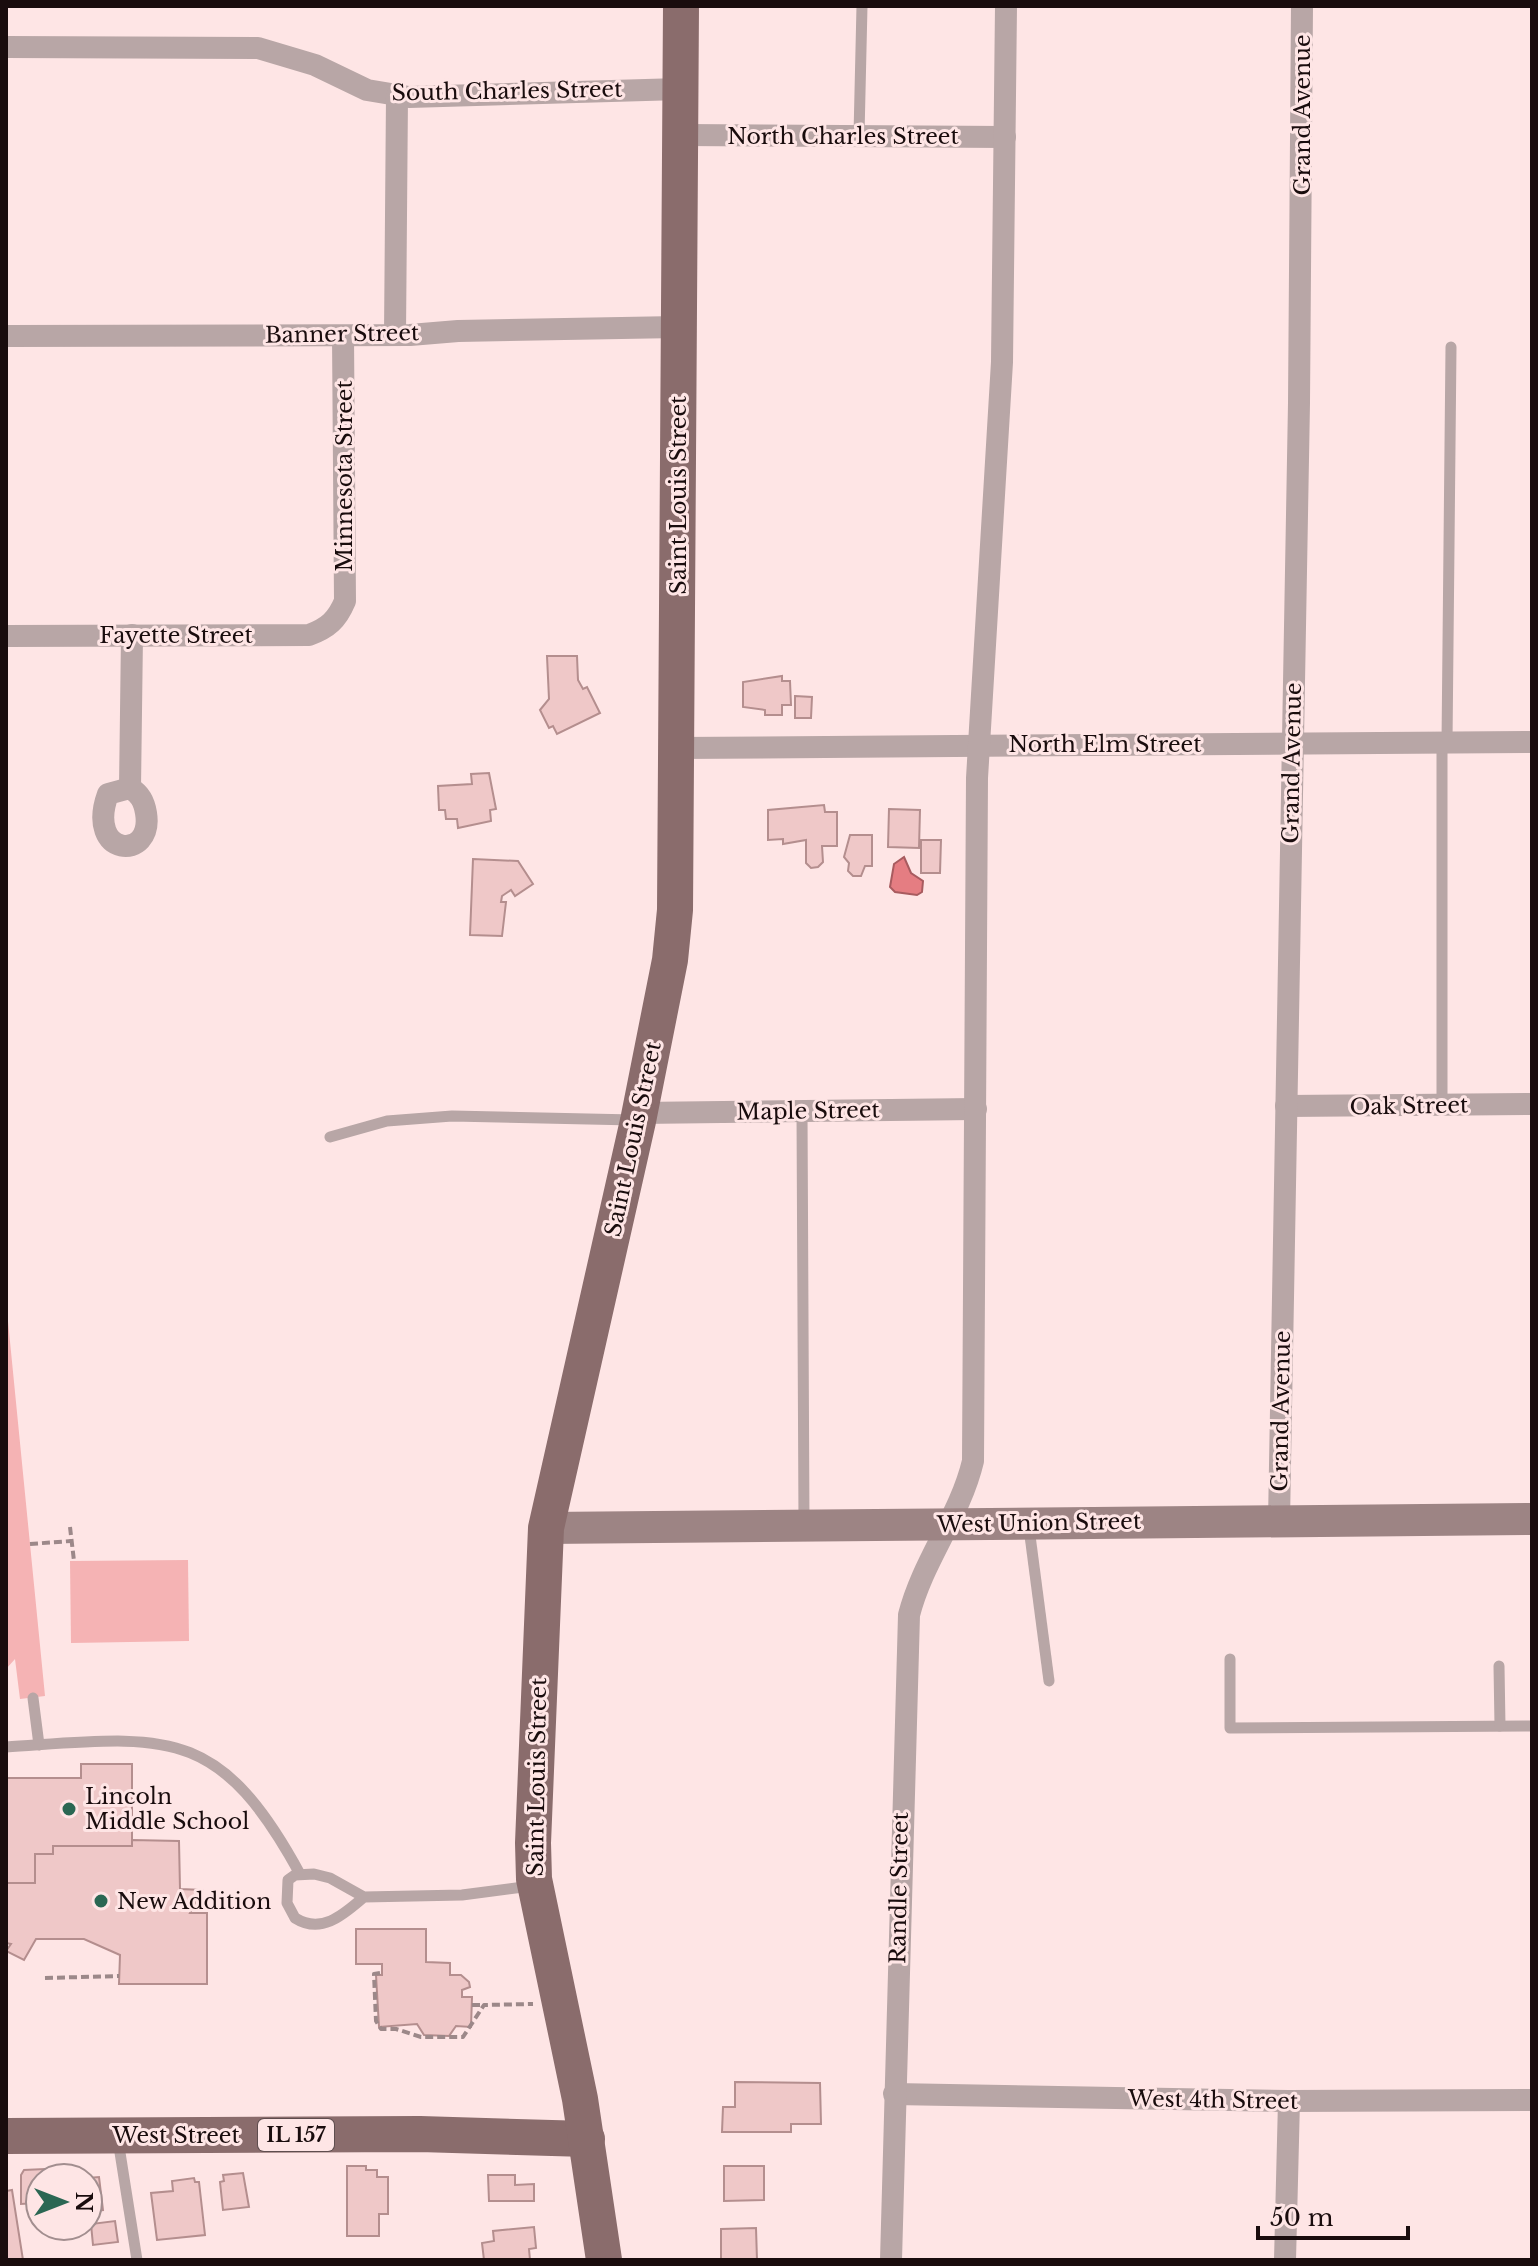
<svg xmlns="http://www.w3.org/2000/svg" width="1538" height="2266" font-family="'Libre Baskerville',serif">
  <style>
    .green { fill: #f5b3b4 }
    .water { fill: #e57d82; stroke: #a85b5f; stroke-width: 2 }
    .building { fill: #efc8c8; stroke: #b48e8e; stroke-width: 2 }
    .lines { fill: none; stroke-linecap: round; stroke-linejoin: round }
    .path { stroke: #9c8889; stroke-width: 4; stroke-dasharray: 8 4; stroke-linecap: butt }
    .lane { stroke: #b8a6a6; stroke-width: 11 }
    .street { stroke: #b8a6a6; stroke-width: 22 }
    .secondary { stroke: #9d8484; stroke-width: 32 }
    .primary { stroke: #8a6c6c; stroke-width: 36 }
    .poi-dot { fill: #2b6753; stroke: #fee5e5; stroke-width: 3 }
    .labels { text-anchor: middle; dominant-baseline: central; stroke-width: 6; stroke-linejoin: round; paint-order: stroke }
    .shield { fill: #fee5e5; stroke: #5e4d4e; stroke-width: 2 }
    .shield-label { font-size: 20px; font-weight: bold; fill: #190c0d }
    .street-label { font-size: 22px; fill: #190c0d; stroke: #fee5e5 }
    .poi-label { font-size: 22px; fill: #190c0d; stroke: #fee5e5; text-anchor: start }
  </style>
  <rect width="100%" height="100%" fill="#fee5e5"/>
  <!-- green -->
  <g class="green">
    <path d="M6,1301L45,1696L20,1699L15,1659L6,1669Z"/>
    <path d="M188,1560L189,1641L71,1643L70,1561Z"/>
  </g>
  <!-- water -->
  <path class="water" d="M904,857L911,873L923,881L922,892L917,895L895,892L890,887L894,864Z"/>
  <!-- building -->
  <g class="building">
    <path d="M547,656H577L578,680L583,689L587,687L600,713L557,734L553,726L549,728L540,710L549,699Z"/>
    <path d="M782,676V681H790L791,705H782V715H765V710L743,707V682Z"/>
    <path d="M795,696L812,697L811,718H795Z"/>
    <path d="M489,773L496,809L490,810L491,821L458,828L457,819H446L445,810H439L438,786L472,784L471,774Z"/>
    <path d="M824,805L825,812H837V846H822L823,862L818,867L811,868L806,863V840L783,844V839L768,840V810Z"/>
    <path d="M889,809L920,810L919,848L888,847Z"/>
    <path d="M850,835H872V866H865L861,876H853L848,871L849,863L844,857Z"/>
    <path d="M921,840H941L940,873H921Z"/>
    <path d="M473,859L518,861L533,884L515,896L511,890L502,896L501,902H506L502,936L470,935Z"/>
    <path d="M81,1764H132V1846H53V1854H35V1883H6V1778H81Z"/>
    <path d="M132,1840L179,1841L180,1889L202,1890L190,1913H207V1984H119L120,1955L84,1939H36L24,1960L6,1951L11,1944L6,1943V1883H35V1854H53V1846H132Z"/>
    <path d="M356,1929H426V1962L450,1963V1975H461L469,1982L470,1987L462,1990V1997H472L471,2027L456,2026L449,2036L424,2035L417,2024L379,2027L376,1975H382V1964H356Z"/>
    <path d="M735,2082L820,2083L821,2124H791V2132H722L723,2107H735Z"/>
    <path d="M347,2166H366V2170H377V2177H388V2214H379V2236H347Z"/>
    <path d="M724,2166H764V2200L724,2201Z"/>
    <path d="M45,2169L49,2178H40L37,2203L21,2204V2175L24,2170Z"/>
    <path d="M243,2173L249,2207L223,2210L220,2182L224,2181L223,2175Z"/>
    <path d="M488,2175H515V2185L534,2184V2201H489Z"/>
    <path d="M99,2177L103,2210L94,2211L95,2222H88V2178Z"/>
    <path d="M194,2178L195,2182H199L205,2235L157,2240L151,2193L173,2191L172,2181Z"/>
    <path d="M12,2190L23,2260H6V2191Z"/>
    <path d="M115,2221L118,2242L93,2245L91,2224Z"/>
    <path d="M534,2227L536,2248L529,2249L530,2260H484L482,2243L494,2241L493,2231Z"/>
    <path d="M756,2228L757,2260H721V2229Z"/>
  </g>
  <g class="lines">
    <!-- path -->
    <g class="path">
      <path d="M70,1527L74,1561"/>
      <path d="M30,1544L71,1541"/>
      <path d="M380,1973L374,1974L376,2021L381,2029H396L421,2037H463L484,2005L533,2004"/>
      <path d="M45,1978L119,1976"/>
      <path d="M472,2005H484"/>
    </g>
    <!-- lane -->
    <g class="lane">
      <path d="M859,135L862,6"/>
      <path d="M1442,743V1106"/>
      <path d="M1447,743L1451,347"/>
      <path d="M802,1111L804,1525"/>
      <path d="M330,1137L387,1121L452,1116L634,1120"/>
      <path d="M1029,1528L1049,1681"/>
      <path d="M1230,1659V1728L1532,1726"/>
      <path d="M1499,1666L1500,1726"/>
      <path d="M33,1698L39,1745"/>
      <path d="M6,1747C163,1737 217,1721 300,1874"/>
      <path d="M364,1897C344,1914 322,1935 295,1918L287,1903L288,1880L295,1875L314,1874L330,1878L364,1897L462,1895L531,1886"/>
      <path d="M118,2140L137,2260"/>
    </g>
    <!-- street -->
    <g class="street">
      <path d="M6,47L258,48L315,65L367,90L409,97L680,89"/>
      <path d="M681,135L1005,137"/>
      <path d="M395,335L397,96"/>
      <path d="M6,336L410,335L458,331L678,327"/>
      <path d="M6,636L309,635C328,628 337,620 345,601L343,336"/>
      <path d="M677,748L1532,742"/>
      <path d="M130,788C140,794 144,801 146,813C154,862 85,857 108,794L130,788L132,635"/>
      <path d="M1286,1106L1532,1104"/>
      <path d="M640,1113L976,1109"/>
      <path d="M1279,1521L1299,403L1302,6"/>
      <path d="M894,2094L1289,2101L1532,2100"/>
      <path d="M891,2260L909,1615C923,1560 960,1516 973,1461L977,778L1002,362L1006,6"/>
      <path d="M1285,2260L1289,2101"/>
    </g>
    <!-- secondary -->
    <path class="secondary" d="M546,1528L1532,1519"/>
    <!-- primary -->
    <g class="primary">
      <path d="M6,2136L420,2134L587,2139"/>
      <path d="M604,2260L580,2099L534,1879L533,1843L546,1528L638,1121L670,960L675,910L681,6"/>
    </g>
  </g>
  <!-- markers -->
  <g class="poi-dot">
    <circle cx="69" cy="1809" r="8"/>
    <circle cx="101" cy="1901" r="8"/>
  </g>
  <g class="labels">
    <!-- shield labels -->
    <rect class="shield" x="258" y="2119" width="76" height="32" rx="6"/>
    <g class="shield-label">
      <text x="296" y="2135">IL 157</text>
    </g>
    <!-- street labels -->
    <g class="street-label">
      <text transform="translate(507 91) rotate(-1)">South Charles Street</text>
      <text transform="translate(1302 115) rotate(-90)">Grand Avenue</text>
      <text x="843" y="136">North Charles Street</text>
      <text transform="translate(342 334) rotate(-1)">Banner Street</text>
      <text transform="translate(344 476) rotate(-90)">Minnesota Street</text>
      <text transform="translate(678 495) rotate(-90)">Saint Louis Street</text>
      <text x="176" y="635">Fayette Street</text>
      <text x="1105" y="744">North Elm Street</text>
      <text transform="translate(1292 763) rotate(-89)">Grand Avenue</text>
      <text transform="translate(1409 1106) rotate(-1)">Oak Street</text>
      <text transform="translate(808 1111) rotate(-1)">Maple Street</text>
      <text transform="translate(633 1139) rotate(-78)">Saint Louis Street</text>
      <text transform="translate(1281 1411) rotate(-89)">Grand Avenue</text>
      <text transform="translate(1039 1523) rotate(-1)">West Union Street</text>
      <text transform="translate(537 1777) rotate(-89)">Saint Louis Street</text>
      <text transform="translate(899 1888) rotate(-89)">Randle Street</text>
      <text transform="translate(1213 2100) rotate(1)">West 4th Street</text>
      <text x="176" y="2135">West Street</text>
    </g>
    <!-- poi labels -->
    <g class="poi-label">
      <text x="85" y="1796">Lincoln<tspan x="85" dy="25">Middle School</tspan></text>
      <text x="117" y="1901">New Addition</text>
    </g>
  </g>
  <!-- border -->
  <rect width="1538" height="2266" fill="none" stroke="#190c0d" stroke-width="16"/>
  <!-- north arrow -->
  <g transform="translate(64 2202) rotate(90)"><circle r="38" fill="#fee5e5" stroke="#a28e8f" stroke-width="2"/>
  <path d="M0-6L14 30L0 20L-14 30Z" fill="#2b6753"/>
  <text y="-12" font-size="22" font-weight="bold" text-anchor="middle" fill="#190c0d">N</text>
  </g>
  <!-- scale -->
  <path d="M1258 2226v12h150v-12" fill="none" stroke="#190c0d" stroke-width="4"/>
  <text x="1270" y="2226" font-size="24" fill="#190c0d" stroke="#fee5e5" stroke-width="6" paint-order="stroke">50 m</text>
</svg>
